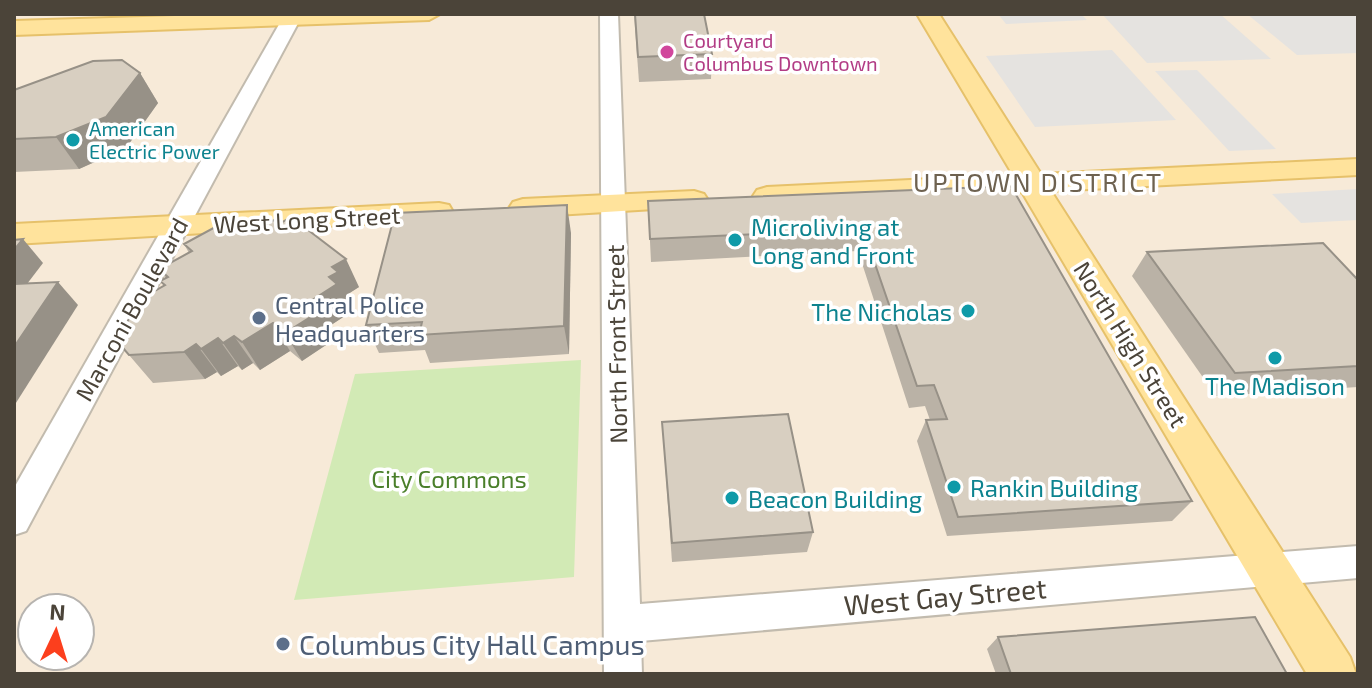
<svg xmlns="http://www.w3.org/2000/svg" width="1372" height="688" font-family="'Exo 2',sans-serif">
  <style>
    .commercial { fill: #f7ead8; fill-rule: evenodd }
    .green { fill: #d2eab5 }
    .parking { fill: #e5e3e0 }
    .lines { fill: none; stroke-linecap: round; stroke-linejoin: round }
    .tertiary-casing { stroke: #c2bbae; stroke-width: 4 }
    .primary-casing { stroke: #e6c16a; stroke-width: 4 }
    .tertiary { fill: #fff; fill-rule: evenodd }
    .primary { fill: #ffe39c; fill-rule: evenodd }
    .wall { fill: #bab2a6 }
    .shaded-wall { fill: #979187 }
    .building { fill: #d8cfc1; stroke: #979187; stroke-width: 2 }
    .hotel-dot { fill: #d1479c; stroke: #fff; stroke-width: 3 }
    .culture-dot { fill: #0f9aa8; stroke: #fff; stroke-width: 3 }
    .service-dot { fill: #5c6f8a; stroke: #fff; stroke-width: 3 }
    .labels { text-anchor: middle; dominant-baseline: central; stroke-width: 7; stroke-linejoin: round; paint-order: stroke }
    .far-hotel-label { font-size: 20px; fill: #b23c85; stroke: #fff; text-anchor: start }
    .far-culture-label { font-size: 20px; fill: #0d838f; stroke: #fff; text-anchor: start }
    .street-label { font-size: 24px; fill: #4b4439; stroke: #fff }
    .culture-label { font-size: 24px; fill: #0d838f; stroke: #fff; text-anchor: start }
    .service-label { font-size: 24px; fill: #4e5e75; stroke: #fff; text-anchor: start }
    .park-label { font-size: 24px; fill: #4a7f2a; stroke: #fff }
    .neighbourhood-label { font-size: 26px; letter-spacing: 2px; fill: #6e6250; stroke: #fff }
    .near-street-label { font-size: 28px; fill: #4b4439; stroke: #fff }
    .near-service-label { font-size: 28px; fill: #4e5e75; stroke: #fff; text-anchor: start }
  </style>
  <rect width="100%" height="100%" fill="#f6f3ec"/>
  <!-- commercial -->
  <path class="commercial" d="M14,14H1358V674H14ZM32,608H80V656H32Z"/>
  <!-- green -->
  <path class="green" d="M581,360L574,577L294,600L355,374Z"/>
  <!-- parking -->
  <g class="parking">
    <path d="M998,14H1081L1087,20L1006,24Z"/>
    <path d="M1102,14H1220L1271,59L1147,63Z"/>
    <path d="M1247,14H1358V53L1297,55Z"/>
    <path d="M1112,50L1176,120L1035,127L986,56Z"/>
    <path d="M1197,70L1276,149L1229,151L1155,71Z"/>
    <path d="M1358,189V220L1301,223L1272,194Z"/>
  </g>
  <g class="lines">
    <defs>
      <g id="tertiary">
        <path d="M285,14H303L26,531L14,535V488Z"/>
        <path d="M600,14H618L640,604L1358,546V578L641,641L642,674H604Z"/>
      </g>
      <g id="primary">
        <path d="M239,14H440L429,20L14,35V21Z"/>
        <path d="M917,14H939L1041,174L1358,159V175L1051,191L1350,657L1356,674H1307L1022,192L767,205L757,202L753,196L757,190L767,187L1013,175Z"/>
        <path d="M694,191L704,194L708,200L704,206L523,217L513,214L509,208L513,202L523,199Z"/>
        <path d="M439,203L449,205L453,212L449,219L14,244V224Z"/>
      </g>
    </defs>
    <!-- tertiary casing -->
    <use href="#tertiary" class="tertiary-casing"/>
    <!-- primary casing -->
    <use href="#primary" class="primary-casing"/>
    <!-- tertiary -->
    <use href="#tertiary" class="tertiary"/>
    <!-- primary -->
    <use href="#primary" class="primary"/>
  </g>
  <!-- wall -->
  <g class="wall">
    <path d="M634,14L712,54L711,79L639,82Z"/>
    <path d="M140,73L158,103L126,148L79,169L14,172V90Z"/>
    <path d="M1011,186L1192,501L1172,521L947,536L917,441L926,420H930L925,406L909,408L858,251L651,262L648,201Z"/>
    <path d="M229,233L359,287L348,294L351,300L346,303L351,312L328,327L335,339L302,361L290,351L260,370L253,363L242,370L238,366L221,376L217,372L205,379L153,383L117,341L164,286L160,281L166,278L159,269L189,253L184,244Z"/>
    <path d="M571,233L569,354L430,363L425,350L379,353L366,325Z"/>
    <path d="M1147,252L1358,280V387L1216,396L1132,276Z"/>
    <path d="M662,422L813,532L807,552L672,562Z"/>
    <path d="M998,637L1287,674H996L987,649Z"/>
  </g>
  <!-- shaded-wall -->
  <g class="shaded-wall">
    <path d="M140,73L158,103L126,148L79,169L56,137Z"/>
    <path d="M567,205L571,233L569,354L564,326Z"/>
    <path d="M23,239L43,263L14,301V250Z"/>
    <path d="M346,259L359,287L348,294L351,300L346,303L351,312L328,327L335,339L302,361L285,333L329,277L332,267Z"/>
    <path d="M58,282L78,305L14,406V347Z"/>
    <path d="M273,323L290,351L260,370L242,342Z"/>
    <path d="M234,336L253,363L242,370L223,343Z"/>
    <path d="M218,338L238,366L221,376L201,349Z"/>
    <path d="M196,344L217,372L205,379L184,352Z"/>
  </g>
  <!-- building -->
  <g class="building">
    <path d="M635,14H704L712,54L638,57Z"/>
    <path d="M122,60L140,73L106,117L56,137L14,139V90L93,61Z"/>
    <path d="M1011,186L1192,501L958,517L926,420L947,419L934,385L917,386L863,229L650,239L648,201Z"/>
    <path d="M567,205L564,326L419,335L422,322L366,325L395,213Z"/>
    <path d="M291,217L346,259L332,267L338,272L329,277L337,284L309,302L320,311L285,333L273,323L242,342L234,336L223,343L218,338L201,349L196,344L184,352L129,355L117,341L139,300L165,285L160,281L168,277L159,269L192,251L184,244L219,225L229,233L259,218L267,224L274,220L279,224Z"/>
    <path d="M23,239L14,250V240Z"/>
    <path d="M1323,243L1358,280V366L1235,373L1147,252Z"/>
    <path d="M58,282L14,347V284Z"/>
    <path d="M788,414L813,532L672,543L662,422Z"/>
    <path d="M1255,617L1287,674H1011L998,637Z"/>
  </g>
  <!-- markers -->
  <circle class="hotel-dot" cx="667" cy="52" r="8"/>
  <g class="culture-dot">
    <circle cx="73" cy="140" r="8"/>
    <circle cx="735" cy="240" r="8"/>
    <circle cx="968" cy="311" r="8"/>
    <circle cx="1275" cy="358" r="8"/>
    <circle cx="954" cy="487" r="8"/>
    <circle cx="732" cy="498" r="8"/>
  </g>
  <g class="service-dot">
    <circle cx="259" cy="318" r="8"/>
    <circle cx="283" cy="644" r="8"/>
  </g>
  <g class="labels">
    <!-- far-hotel labels -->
    <g class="far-hotel-label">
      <text x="683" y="40">Courtyard<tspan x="683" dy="23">Columbus Downtown</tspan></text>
    </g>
    <!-- far-culture labels -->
    <g class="far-culture-label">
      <text x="89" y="128">American<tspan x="89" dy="23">Electric Power</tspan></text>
    </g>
    <!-- street labels -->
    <g class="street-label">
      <text transform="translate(307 219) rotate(-3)">West Long Street</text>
      <text transform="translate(131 309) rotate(-61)">Marconi Boulevard</text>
      <text transform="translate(616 344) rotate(-91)">North Front Street</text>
      <text transform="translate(1131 344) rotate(58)">North High Street</text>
    </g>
    <!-- culture labels -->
    <g class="culture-label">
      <text x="751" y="226">Microliving at<tspan x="751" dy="28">Long and Front</tspan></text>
      <text x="952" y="311" text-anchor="end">The Nicholas</text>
      <text x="1275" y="385" text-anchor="middle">The Madison</text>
      <text x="970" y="487">Rankin Building</text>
      <text x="748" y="498">Beacon Building</text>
    </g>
    <!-- service labels -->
    <g class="service-label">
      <text x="275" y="304">Central Police<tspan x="275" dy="28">Headquarters</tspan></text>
    </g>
    <!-- park labels -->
    <g class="park-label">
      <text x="449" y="478">City Commons</text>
    </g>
    <!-- neighbourhood labels -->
    <g class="neighbourhood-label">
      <text x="1038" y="181">UPTOWN DISTRICT</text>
    </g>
    <!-- near-street labels -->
    <g class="near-street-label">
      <text transform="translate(945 596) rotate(-5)">West Gay Street</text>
    </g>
    <!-- near-service labels -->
    <g class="near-service-label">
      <text x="299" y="644">Columbus City Hall Campus</text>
    </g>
  </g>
  <!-- border -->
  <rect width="1372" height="688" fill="none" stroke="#4b4439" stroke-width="32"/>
  <!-- north arrow -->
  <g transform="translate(56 632) rotate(4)"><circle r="38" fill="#ffffff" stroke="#b7b4b0" stroke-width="2"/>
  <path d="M0-6L14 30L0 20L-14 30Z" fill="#fc3f1d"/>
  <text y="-12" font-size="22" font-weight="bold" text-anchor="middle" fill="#4b4439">N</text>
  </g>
</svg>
